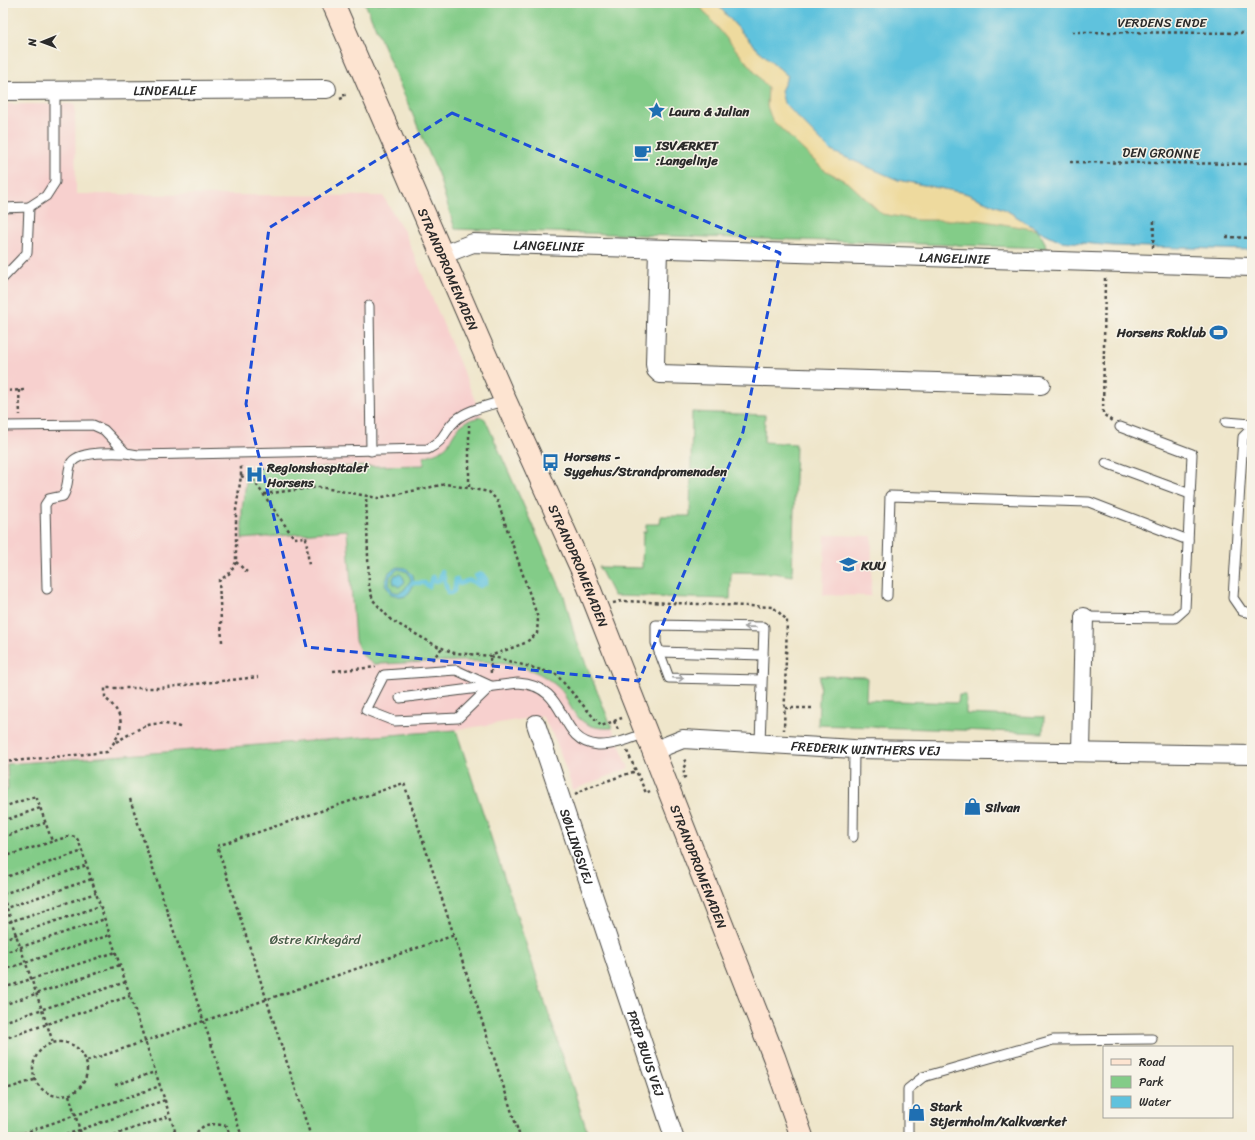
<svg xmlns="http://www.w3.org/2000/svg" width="1255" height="1140" font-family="Sriracha,sans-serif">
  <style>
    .built { fill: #f7d0ce }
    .green { fill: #83cc88; stroke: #577c5a }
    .sand { fill: #eeda9e; stroke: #8c8264 }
    .water { fill: #5fc2dd; stroke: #457684; fill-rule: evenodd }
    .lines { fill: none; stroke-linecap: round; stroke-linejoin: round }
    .stream { stroke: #5fc2dd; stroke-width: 4.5 }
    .lane-casing { stroke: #484743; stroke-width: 11 }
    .street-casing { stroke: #484743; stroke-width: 20 }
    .secondary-casing { stroke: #484743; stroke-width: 24 }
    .path { stroke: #484743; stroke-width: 2.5; stroke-dasharray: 3 3; stroke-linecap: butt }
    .lane { stroke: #fff; stroke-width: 9 }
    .street { stroke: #fff; stroke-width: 18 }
    .secondary { stroke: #fde4d1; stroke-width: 22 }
    .oneway { stroke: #a0a0a0 }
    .marked { fill: none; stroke: #1d4ed8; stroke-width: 3; stroke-dasharray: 8 5; stroke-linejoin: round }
    .labels { text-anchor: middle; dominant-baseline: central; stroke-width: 3; stroke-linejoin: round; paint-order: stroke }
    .street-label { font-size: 13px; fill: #2b2b2b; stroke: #f7f3e8 }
    .poi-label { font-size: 13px; font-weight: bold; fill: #2b2b2b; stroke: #f7f3e8; text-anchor: start }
    .park-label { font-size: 13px; fill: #455b47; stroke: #f7f3e8 }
  </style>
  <rect width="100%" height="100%" fill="#f7f3e8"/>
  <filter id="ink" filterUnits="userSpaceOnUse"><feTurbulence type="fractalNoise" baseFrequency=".025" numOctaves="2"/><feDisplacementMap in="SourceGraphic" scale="8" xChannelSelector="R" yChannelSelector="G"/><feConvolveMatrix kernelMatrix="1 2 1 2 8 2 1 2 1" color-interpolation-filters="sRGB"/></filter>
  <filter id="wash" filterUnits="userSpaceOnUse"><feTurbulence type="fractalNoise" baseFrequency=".012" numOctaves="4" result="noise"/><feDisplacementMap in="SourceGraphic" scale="16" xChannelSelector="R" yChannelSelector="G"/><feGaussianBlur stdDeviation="0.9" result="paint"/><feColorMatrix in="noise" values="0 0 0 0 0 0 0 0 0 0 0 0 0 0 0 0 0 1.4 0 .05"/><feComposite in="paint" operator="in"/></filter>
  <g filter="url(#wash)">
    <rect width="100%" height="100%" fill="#efe6cb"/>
    <!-- built -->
    <g class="built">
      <path d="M3,104H75L76,194L383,196L405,233L629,768L573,790L556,741L542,716L456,730L7,764L8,790H3Z"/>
      <path d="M825,535L872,536L871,596L823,595Z"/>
    </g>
    <!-- green -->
    <g class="green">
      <path d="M365,3H716L754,46L965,193L1006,210L1038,230L1048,248L455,229L438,174Z"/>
      <path d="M692,412L765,415L764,442L796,444L792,576L774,573L731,572L730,599L614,596L599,567L642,568L643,532H646V524H660L661,516H690Z"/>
      <path d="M481,417L485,419L564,596L575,637L612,728C592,729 580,724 570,706C567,701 565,694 561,690C553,682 543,675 533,671C491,654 419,664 373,664L362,655L355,640L347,530L242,539V509L248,469L424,465V457C432,454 440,452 447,446C449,443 451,438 453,435C459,424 469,419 481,417Z"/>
      <path d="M820,676L867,677L866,700L958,703L959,695H966V714L1044,717L1043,733L818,725Z"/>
      <path d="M456,730L589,1137H3V790H8L7,764Z"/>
    </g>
    <!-- sand -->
    <path class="sand" d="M697,3H716L754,46L788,76L781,91L898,180L965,193L1006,210L1038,230L979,220H917L882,214L850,184L823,169L772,120L767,106L768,88Z"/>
    <!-- water -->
    <g class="water">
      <path d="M716,3H1252V250L1114,246L1061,241L1038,230L1006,210L965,193L898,180L831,151L784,103L781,91L788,76L754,46Z"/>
      <path d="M398,567L406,568L413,575C415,584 411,594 403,597L391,594L385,584L389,572ZM398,569L408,572L411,580C405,587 404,596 392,591L389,584L390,576Z"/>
      <path d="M400,574L403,577L405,582L399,587L394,584L393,579L395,575Z"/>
    </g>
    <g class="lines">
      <!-- stream -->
      <path class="stream" d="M414,583H425L429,587L432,577H434L435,582L439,581L442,571L448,593H451L454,591L456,579L460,584C471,578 469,580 480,586L486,583V578L482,574L476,576L478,582H483V577L479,578L480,580L482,579"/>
    </g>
  </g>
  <g filter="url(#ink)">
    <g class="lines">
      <defs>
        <g id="lane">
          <path d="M3,208L29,207L46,196L55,182V91"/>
          <path d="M3,278L27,253L29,207"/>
          <path d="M369,306L371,451"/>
          <path d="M1226,422L1252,424"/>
          <path d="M3,426L93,425L104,430L126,453L138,455L428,449C446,440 443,431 456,420C468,409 489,406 505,400"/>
          <path d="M1252,428L1243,437L1233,598L1242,611L1252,613"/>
          <path d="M1106,463L1190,494"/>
          <path d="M47,589L45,505L49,499L63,496C69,486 67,477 70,466C74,450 113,453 126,453"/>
          <path d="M887,596L890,496L1089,502L1188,540"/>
          <path d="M1084,617L1175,618L1185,609L1192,454L1120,427"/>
          <path d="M659,652L763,655"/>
          <path d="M456,670L491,686L458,718L394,721L366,710L384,675Z"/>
          <path d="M400,698L518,683C571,686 555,741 598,745C613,746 632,738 646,733"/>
          <path d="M760,743L764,627L656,625V643L669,678L762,680"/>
          <path d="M853,837L854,749"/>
          <path d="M908,1137V1089L923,1077L1053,1040L1152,1039"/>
        </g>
        <g id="street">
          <path id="s1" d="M3,91L327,89"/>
          <path d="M658,249L655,364L656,370L660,374L1041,385"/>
          <path id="s2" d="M442,255L473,243L1252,267"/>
          <path id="s3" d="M536,724L674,1137"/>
          <path id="s4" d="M653,751L683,739L854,749L1252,755"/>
          <path d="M1081,751L1084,617"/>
        </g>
        <g id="secondary">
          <path id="s5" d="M333,3L505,400L582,570L774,1057L802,1137"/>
        </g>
      </defs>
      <!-- lane casing -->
      <use href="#lane" class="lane-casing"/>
      <!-- street casing -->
      <use href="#street" class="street-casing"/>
      <!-- secondary casing -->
      <use href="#secondary" class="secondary-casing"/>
      <!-- path -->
      <g class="path">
        <path d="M1072,32L1252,33"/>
        <path d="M340,99L345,97L343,91"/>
        <path d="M1070,162L1252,164"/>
        <path d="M1226,237L1252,238"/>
        <path d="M1153,248L1154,221"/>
        <path d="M1105,278L1103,414L1112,421"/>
        <path d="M19,390L20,415"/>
        <path d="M3,391L25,390"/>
        <path d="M241,476L254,481L294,538L306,537L309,566"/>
        <path d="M469,487V425"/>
        <path d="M264,494L319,487L378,498L446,484L489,492L497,500L538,618L537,634L525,643L490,656L454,653L435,645L391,620L373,600L369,587L366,496"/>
        <path d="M236,562L247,572"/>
        <path d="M613,603L622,601L773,607L787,620L784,730"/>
        <path d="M222,642L219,581L231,572L236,562V510L241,476V465"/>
        <path d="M432,660L442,648"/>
        <path d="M333,671L376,667"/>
        <path d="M491,673L490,656L556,674L601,726L622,718"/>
        <path d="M785,708H814"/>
        <path d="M614,721L619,732"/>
        <path d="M116,742C144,726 150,718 183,728"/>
        <path d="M627,751L646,793L650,791"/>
        <path d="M3,762L107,752C124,731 127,716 105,698V688H159L258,677"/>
        <path d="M683,778L685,777L683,769L686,763L683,757"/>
        <path d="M575,794L589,787L636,771"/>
        <path d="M130,799L242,1137"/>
        <path d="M3,807L36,796L52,841"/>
        <path d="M3,821L40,808"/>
        <path d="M3,837L45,823"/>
        <path d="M3,857L70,836L76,837L79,842L177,1137"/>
        <path d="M3,878L83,851"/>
        <path d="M3,894L87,865"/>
        <path d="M3,897L53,1042"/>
        <path d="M3,909L92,879"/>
        <path d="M3,924L96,893"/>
        <path d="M3,939L100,906"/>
        <path d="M3,953L105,919"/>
        <path d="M3,970L110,935"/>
        <path d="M3,988L116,952"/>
        <path d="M3,1005L120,965"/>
        <path d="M3,1022L126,982"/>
        <path d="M3,1039L130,996"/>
        <circle cx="60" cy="1069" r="27"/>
        <path d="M87,1061L455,935"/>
        <path d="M115,1085L155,1072"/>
        <path d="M3,1090L34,1080"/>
        <path d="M69,1095L82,1137"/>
        <path d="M12,1137L160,1086"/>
        <path d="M60,1137L165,1100"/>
        <path d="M108,1137L170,1116"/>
        <path d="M157,1137L175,1131"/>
        <path d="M193,1137C204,1122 210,1123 227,1126L230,1137"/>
        <path d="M311,1137L217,846L404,783L520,1137"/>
      </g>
      <!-- lane -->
      <use href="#lane" class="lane"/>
      <!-- street -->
      <use href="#street" class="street"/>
      <!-- secondary -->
      <use href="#secondary" class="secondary"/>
    </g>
    <!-- one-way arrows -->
    <defs><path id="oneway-shaft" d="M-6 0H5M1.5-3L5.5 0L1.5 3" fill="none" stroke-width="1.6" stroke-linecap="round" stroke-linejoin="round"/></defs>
    <g class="oneway">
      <use href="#oneway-shaft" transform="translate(750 627) rotate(-179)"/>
      <use href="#oneway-shaft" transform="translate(678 678) rotate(1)"/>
    </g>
  </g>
  <!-- marked area -->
  <path class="marked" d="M452,113L780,253L743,432L639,681L306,647L246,404L269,228Z"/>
  <!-- icons -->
  <defs>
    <symbol id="sight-bare" viewBox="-9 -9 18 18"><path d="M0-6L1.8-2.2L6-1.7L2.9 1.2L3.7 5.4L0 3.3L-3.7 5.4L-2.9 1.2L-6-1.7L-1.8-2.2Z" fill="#1f6fb2" stroke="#f7f3e8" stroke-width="2.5" paint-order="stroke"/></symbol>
    <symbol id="cafe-bare" viewBox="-9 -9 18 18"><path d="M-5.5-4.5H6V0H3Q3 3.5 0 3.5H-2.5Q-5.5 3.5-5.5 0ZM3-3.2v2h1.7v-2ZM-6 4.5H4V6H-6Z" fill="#1f6fb2" stroke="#f7f3e8" stroke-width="2.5" paint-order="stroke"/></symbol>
    <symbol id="stadium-bare" viewBox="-9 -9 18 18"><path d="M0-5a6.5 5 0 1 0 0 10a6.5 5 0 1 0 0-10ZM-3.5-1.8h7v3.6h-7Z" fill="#1f6fb2" stroke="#f7f3e8" stroke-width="2.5" paint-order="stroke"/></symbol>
    <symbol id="bus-bare" viewBox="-9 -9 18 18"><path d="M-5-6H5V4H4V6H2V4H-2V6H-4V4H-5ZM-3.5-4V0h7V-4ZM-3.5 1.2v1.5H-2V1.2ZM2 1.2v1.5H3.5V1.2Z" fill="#1f6fb2" stroke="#f7f3e8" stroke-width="2.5" paint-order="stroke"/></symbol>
    <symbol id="hospital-bare" viewBox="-9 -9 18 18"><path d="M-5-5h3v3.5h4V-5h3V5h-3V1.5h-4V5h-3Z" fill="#1f6fb2" stroke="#f7f3e8" stroke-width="2.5" paint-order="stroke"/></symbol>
    <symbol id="school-bare" viewBox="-9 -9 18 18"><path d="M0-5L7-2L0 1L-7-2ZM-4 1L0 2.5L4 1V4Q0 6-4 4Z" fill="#1f6fb2" stroke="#f7f3e8" stroke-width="2.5" paint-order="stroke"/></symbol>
    <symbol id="shop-bare" viewBox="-9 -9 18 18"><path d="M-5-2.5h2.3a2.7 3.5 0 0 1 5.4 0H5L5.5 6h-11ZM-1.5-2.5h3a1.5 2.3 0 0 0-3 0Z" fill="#1f6fb2" stroke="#f7f3e8" stroke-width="2.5" paint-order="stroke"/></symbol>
  </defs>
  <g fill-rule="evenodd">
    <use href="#sight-bare" x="644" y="98" width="25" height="25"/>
    <use href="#cafe-bare" x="630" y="140" width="25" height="25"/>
    <use href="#stadium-bare" x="1206" y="320" width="25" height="25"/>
    <use href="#bus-bare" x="538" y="450" width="25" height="25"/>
    <use href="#hospital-bare" x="242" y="462" width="25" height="25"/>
    <use href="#school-bare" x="836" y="552" width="25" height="25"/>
    <use href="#shop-bare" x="960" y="794" width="25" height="25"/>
    <use href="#shop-bare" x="904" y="1100" width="25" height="25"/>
  </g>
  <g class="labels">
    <!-- street labels -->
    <g class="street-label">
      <text x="1162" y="22">VERDENS ENDE</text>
      <text stroke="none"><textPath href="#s1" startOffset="162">LINDEALLE</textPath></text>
      <text transform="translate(1161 153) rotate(1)">DEN GRONNE</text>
      <text stroke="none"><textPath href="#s2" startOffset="109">LANGELINIE</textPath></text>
      <text stroke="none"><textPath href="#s2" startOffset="515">LANGELINIE</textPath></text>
      <text stroke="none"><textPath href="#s5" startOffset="290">STRANDPROMENADEN</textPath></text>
      <text stroke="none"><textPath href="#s5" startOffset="614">STRANDPROMENADEN</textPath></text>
      <text stroke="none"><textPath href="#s4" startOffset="215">FREDERIK WINTHERS VEJ</textPath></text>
      <text stroke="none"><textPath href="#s3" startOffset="129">SØLLINGSVEJ</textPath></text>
      <text stroke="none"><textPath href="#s5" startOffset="938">STRANDPROMENADEN</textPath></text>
      <text stroke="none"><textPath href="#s3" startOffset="347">PRIP BUUS VEJ</textPath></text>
    </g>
    <!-- poi labels -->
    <g class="poi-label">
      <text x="669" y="111">Laura &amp; Julian</text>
      <text x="656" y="145">ISVÆRKET<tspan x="656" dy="15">:Langelinje</tspan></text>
      <text x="1206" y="332" text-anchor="end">Horsens Roklub</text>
      <text x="564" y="456">Horsens -<tspan x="564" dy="15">Sygehus/Strandpromenaden</tspan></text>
      <text x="267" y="467">Regionshospitalet<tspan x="267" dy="15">Horsens</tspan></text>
      <text x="861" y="565">KUU</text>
      <text x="985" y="807">Silvan</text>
      <text x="930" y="1106">Stark<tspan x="930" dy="15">Stjernholm/Kalkværket</tspan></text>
    </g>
    <!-- park labels -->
    <g class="park-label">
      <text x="315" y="939">Østre Kirkegård</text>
    </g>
  </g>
  <!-- margin -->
  <rect width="1255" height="1140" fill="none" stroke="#f7f3e8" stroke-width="16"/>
  <!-- legend -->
  <rect x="1103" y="1046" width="130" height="72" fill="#f7f3e8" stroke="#a5a39c"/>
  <rect x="1111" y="1059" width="20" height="6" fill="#fde4d1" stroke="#a5a39c"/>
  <text x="1139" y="1066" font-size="12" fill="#2b2b2b">Road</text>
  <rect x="1111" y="1076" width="20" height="12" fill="#83cc88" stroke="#a5a39c"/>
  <text x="1139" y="1086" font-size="12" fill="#2b2b2b">Park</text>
  <rect x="1111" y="1096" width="20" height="12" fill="#5fc2dd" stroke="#a5a39c"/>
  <text x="1139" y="1106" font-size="12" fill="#2b2b2b">Water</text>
  <!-- north arrow -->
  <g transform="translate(42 42) rotate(269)" stroke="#f7f3e8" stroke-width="3" paint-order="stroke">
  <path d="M0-3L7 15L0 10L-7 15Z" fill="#2b2b2b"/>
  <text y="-6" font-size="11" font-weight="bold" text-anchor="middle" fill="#2b2b2b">N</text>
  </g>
</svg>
